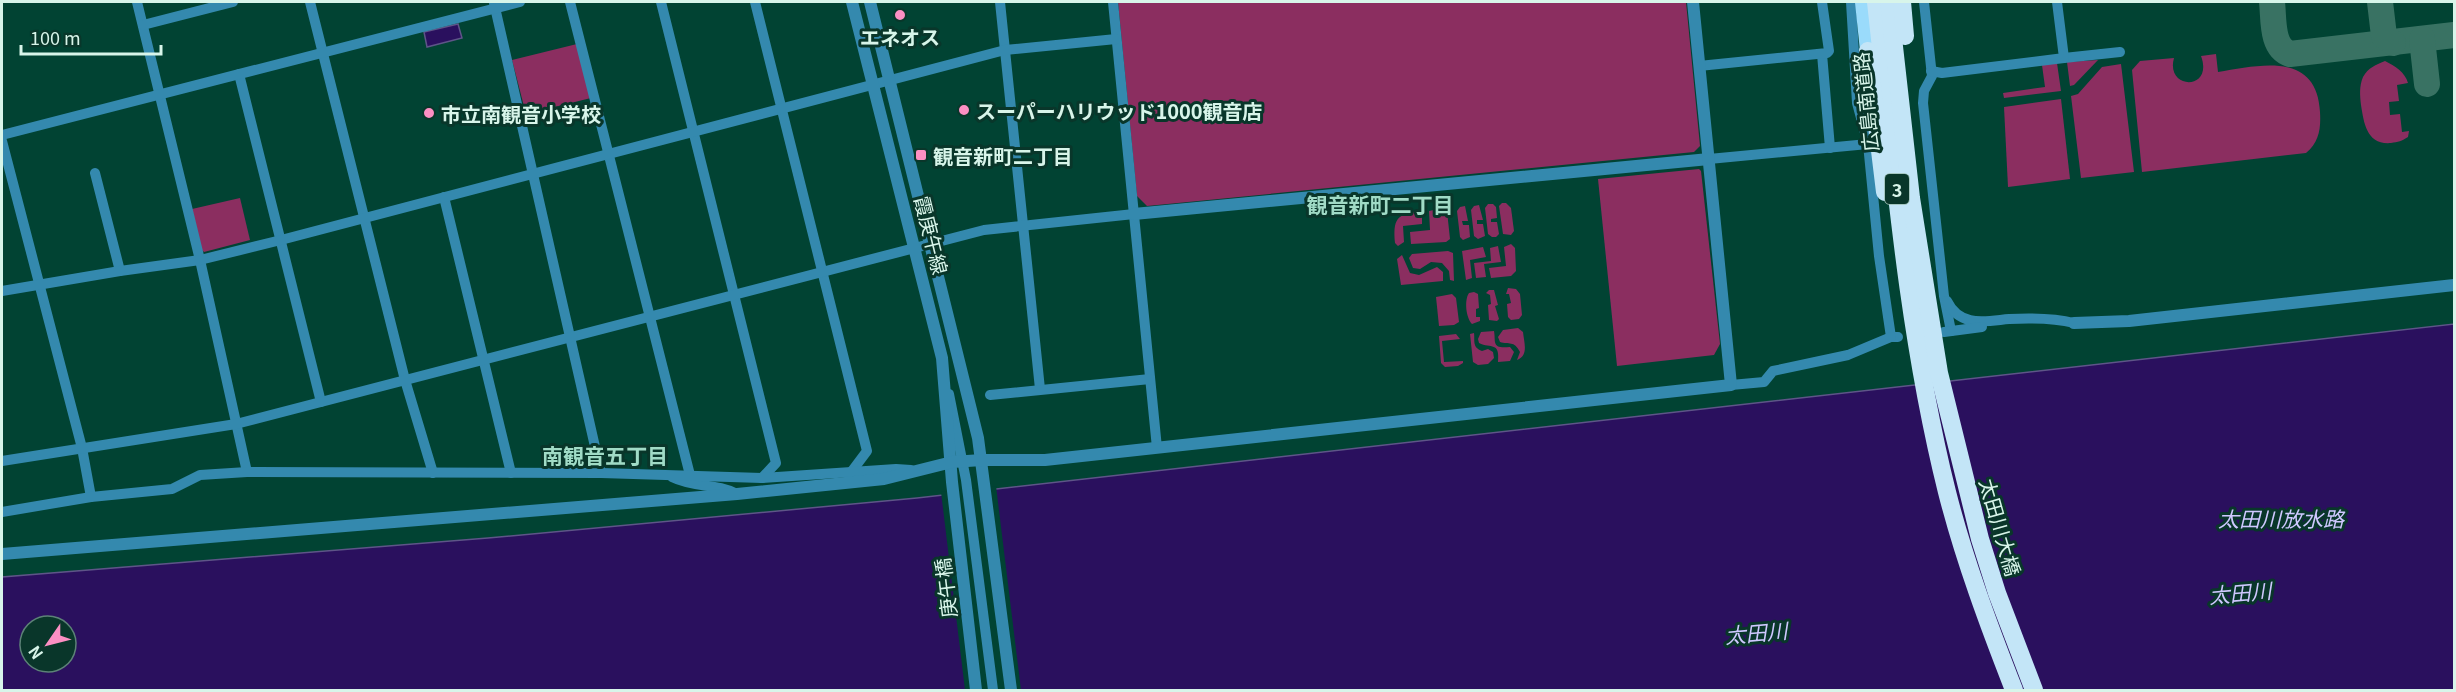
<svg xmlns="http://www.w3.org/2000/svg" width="2456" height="692" font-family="Georgia,'Noto Sans JP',serif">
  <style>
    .green { fill: #8b2e60 }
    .water { fill: #2a105e; stroke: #5e5588; stroke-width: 1.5; fill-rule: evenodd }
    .pier { fill: #014333 }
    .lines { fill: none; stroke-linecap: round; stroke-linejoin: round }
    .taxiway { stroke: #397263; stroke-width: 26 }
    .minor { stroke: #3489ae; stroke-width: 10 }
    .tertiary { stroke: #3489ae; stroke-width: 12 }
    .trunk { stroke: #9adbfb; stroke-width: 16 }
    .motorway { stroke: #c3e5f7; stroke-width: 18 }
    .poi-dot { fill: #fc8fc3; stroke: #09362a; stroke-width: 2 }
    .labels { text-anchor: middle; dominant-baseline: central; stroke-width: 6; stroke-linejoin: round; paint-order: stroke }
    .shield { fill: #09362a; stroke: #9abcb0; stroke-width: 1.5 }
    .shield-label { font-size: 18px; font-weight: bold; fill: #d8f5ea }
    .poi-label { font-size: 20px; font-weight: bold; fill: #d8f5ea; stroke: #09362a; text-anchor: start }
    .street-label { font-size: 20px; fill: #d8f5ea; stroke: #09362a }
    .neighbourhood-label { font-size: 21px; font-weight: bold; fill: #a0dbc6; stroke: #09362a }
    .water-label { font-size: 21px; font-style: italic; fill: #cfc8ff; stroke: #09362a }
  </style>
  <rect width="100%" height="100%" fill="#014333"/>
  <!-- green -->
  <g class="green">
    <path d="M1118,2H1686L1700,146L1694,152L1147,206L1137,196Z"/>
    <path d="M577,44L591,98L526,114L512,60Z"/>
    <path d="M2216,54L2218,72C2260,65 2317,51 2320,112C2321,129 2319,142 2306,153L2142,172L2132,70L2140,61L2174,58C2165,90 2214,91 2201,56Z"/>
    <path d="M2098,60L2074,85L2070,86L2067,62Z"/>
    <path d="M2385,61C2395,66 2405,72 2408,83L2397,85L2399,101L2389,102L2390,115L2400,114L2402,132L2409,131L2408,137C2402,141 2398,142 2391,143C2367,145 2364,124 2361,105C2360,96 2359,86 2363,77C2368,68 2375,65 2385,61Z"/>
    <path d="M2057,63L2061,91L2004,98L2003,93L2045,87L2042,65Z"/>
    <path d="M2121,64L2134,172L2081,178L2071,96L2078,94L2102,67Z"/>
    <path d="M2061,99L2070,179L2008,187L2004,107Z"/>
    <path d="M1699,169L1701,171L1720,344L1714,355L1617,366L1598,179Z"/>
    <path d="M240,198L250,240L204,252L202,250L192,209Z"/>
    <path d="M1502,203H1506L1511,208L1514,231L1511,235L1503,234L1499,206Z"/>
    <path d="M1488,204H1493L1496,207L1497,218L1491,219V222H1497L1499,234L1496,237H1492L1488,234L1485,208Z"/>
    <path d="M1479,205L1483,220H1477V224H1483L1485,236L1478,239L1474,236L1471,210L1474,206Z"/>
    <path d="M1465,206L1468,221H1462L1463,225H1469L1470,237L1463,240L1460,237L1457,211L1460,207Z"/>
    <path d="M1444,208L1447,211L1450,239L1446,242L1411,244L1410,232L1430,230L1429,211Z"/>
    <path d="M1419,211L1422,214V224L1403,226L1404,242L1398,246L1395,243C1393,220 1396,214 1419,211Z"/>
    <path d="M1511,244L1515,248L1516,271L1511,276L1491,278L1489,268L1506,266L1504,247Z"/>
    <path d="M1498,246L1501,262L1484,264L1486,277L1476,278L1474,263L1491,261L1490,248Z"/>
    <path d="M1483,247L1486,257L1470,260L1472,278L1466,280L1462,251Z"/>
    <path d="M1448,251L1453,253L1454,281L1450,280L1449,271L1442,263L1431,262L1420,269L1413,268L1409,258L1412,254Z"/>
    <path d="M1402,255L1410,273L1419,275L1437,267L1443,272V281L1401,285L1397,259Z"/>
    <path d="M1508,288L1516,289L1520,294L1522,315L1519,319L1511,320L1508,317L1507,304L1511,303L1509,294H1506Z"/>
    <path d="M1489,290H1494L1498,305L1495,306L1499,319L1497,321L1489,320L1488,305L1491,304L1490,295L1486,293Z"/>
    <path d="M1474,292L1478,294L1479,308L1476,309V317H1480V321L1472,324C1466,318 1464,300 1469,293Z"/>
    <path d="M1452,294L1456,298L1459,322L1454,325L1439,326L1436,297Z"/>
    <path d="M1518,328L1523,332C1524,342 1529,356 1517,360L1520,352C1514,340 1509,345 1500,342L1498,337L1503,330Z"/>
    <path d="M1494,331C1496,342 1491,349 1510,347L1514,352L1510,361L1498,362C1500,341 1491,349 1479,343L1478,339L1481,332Z"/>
    <path d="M1474,333C1475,341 1472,347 1482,351L1488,349L1493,352L1494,358L1488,364L1478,365L1473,362L1470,334Z"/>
    <path d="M1456,334L1460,339L1442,341L1444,362L1463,361V363L1458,366L1445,367L1441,363L1439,336Z"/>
  </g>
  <!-- water -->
  <g class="water">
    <path d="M458,24L462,38L427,47L424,32Z"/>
    <path d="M2454,324V690H2V577L488,538L917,498ZM30,626H66V662H30Z"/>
  </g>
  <!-- pier -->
  <path class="pier" d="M996,486L1021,690H965L941,492Z"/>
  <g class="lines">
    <!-- taxiway -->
    <g class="taxiway">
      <path d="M2272,2C2274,19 2271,48 2290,54L2454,35"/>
      <path d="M2380,2L2384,36L2393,43"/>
      <path d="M2422,39L2427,84"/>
    </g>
    <!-- minor -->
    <g class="minor">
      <path d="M137,2L200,260L247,472"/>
      <path d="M310,2L405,380L433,473"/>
      <path d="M570,2L690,475"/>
      <path d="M661,2L776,463L762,478"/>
      <path d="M755,2L867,451L852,471"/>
      <path d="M1000,2L1040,389"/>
      <path d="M1113,2L1157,448"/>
      <path d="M1851,2L1857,103L1868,144L1879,256L1891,337H1898"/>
      <path d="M1924,2L1932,76L1924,91L1923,103L1944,296L1951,331"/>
      <path d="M494,3L601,473"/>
      <path d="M143,25L233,2"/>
      <path d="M1822,54L1830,148"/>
      <path d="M2064,58L2120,52"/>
      <path d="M1699,66L1827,53L1829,51L1822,2"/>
      <path d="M1931,71L1942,73L2064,58L2057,2"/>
      <path d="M239,74L321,402"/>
      <path d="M2,135L520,2"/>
      <path d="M2,141L82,448L91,497"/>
      <path d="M1709,159L1868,144"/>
      <path d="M95,173L120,271"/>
      <path d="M444,197L511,473"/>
      <path d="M2,291L120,271L200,260L281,240L1005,50L1116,39"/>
      <path d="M1947,301C1960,328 1986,321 2009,319C2029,318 2054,318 2074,323"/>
      <path d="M1944,332L1982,327"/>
      <path d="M1731,385L1764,382L1773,371L1848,355L1891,337"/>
      <path d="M949,394L966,480L993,690"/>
      <path d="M990,395L1150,379"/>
      <path d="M2,461L236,424L984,230L1134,214"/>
      <path d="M672,477C694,488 716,483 737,494"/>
      <path d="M2,512L91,497L172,489L200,475L247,472L601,473L762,478L896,469L911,470"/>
    </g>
    <!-- tertiary -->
    <g class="tertiary">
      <path d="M852,2L942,358L952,482L976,690"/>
      <path d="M870,2L978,438L1011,690"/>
      <path d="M1134,214L1709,159"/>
      <path d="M2074,323L2129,321L2454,285"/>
      <path d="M2,554L737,494L884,479L952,462L982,460H1045L1731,385L1693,2"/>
    </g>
    <!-- trunk -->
    <path class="trunk" d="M1863,2L1868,51"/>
    <!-- motorway -->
    <g class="motorway">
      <path d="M1876,2C1894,166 1907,332 1947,492C1964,559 1989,626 2014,690"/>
      <path d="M1889,2L1911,198L1939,373L1980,539L1997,593L2034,690"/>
      <path d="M1902,2L1905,36"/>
      <path d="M1868,51L1885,192"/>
    </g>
  </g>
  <!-- markers -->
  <g class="poi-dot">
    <circle cx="900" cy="15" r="6"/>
    <circle cx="964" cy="110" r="6"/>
    <circle cx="429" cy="113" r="6"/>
    <rect x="915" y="149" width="12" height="12" rx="3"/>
  </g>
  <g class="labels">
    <!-- shield labels -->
    <rect class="shield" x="1885" y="174" width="24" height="30" rx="4.5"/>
    <g class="shield-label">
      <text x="1897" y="189">3</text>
    </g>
    <!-- poi labels -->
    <g class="poi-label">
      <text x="900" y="36" text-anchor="middle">エネオス</text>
      <text x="976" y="110">スーパーハリウッド1000観音店</text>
      <text x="441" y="113">市立南観音小学校</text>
      <text x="933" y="155">観音新町二丁目</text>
    </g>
    <!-- street labels -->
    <g class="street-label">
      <text transform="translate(1865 102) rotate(-96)">広島南道路</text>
      <text transform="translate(932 235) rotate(76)">霞庚午線</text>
      <text transform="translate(2001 527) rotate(74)">太田川大橋</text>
      <text transform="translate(945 588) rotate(-97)">庚午橋</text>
    </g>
    <!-- neighbourhood labels -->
    <g class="neighbourhood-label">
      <text x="1380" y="204">観音新町二丁目</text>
      <text x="605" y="455">南観音五丁目</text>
    </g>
    <!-- water labels -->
    <g class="water-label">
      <text x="2281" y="518">太田川放水路</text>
      <text transform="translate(2240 592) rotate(-5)">太田川</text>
      <text transform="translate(1756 632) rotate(-5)">太田川</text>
    </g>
  </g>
  <!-- border -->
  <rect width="2456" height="692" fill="none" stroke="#d8f5ea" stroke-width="6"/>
  <!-- north arrow -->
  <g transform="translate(48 644) rotate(235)"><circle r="28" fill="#09362a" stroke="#5c8277" stroke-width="1.5"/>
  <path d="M0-4.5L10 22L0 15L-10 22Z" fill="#fc8fc3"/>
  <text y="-9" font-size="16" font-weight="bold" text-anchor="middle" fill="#d8f5ea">N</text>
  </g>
  <!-- scale -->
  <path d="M21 45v9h140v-9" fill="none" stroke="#d8f5ea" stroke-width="3"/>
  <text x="30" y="45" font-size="18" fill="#d8f5ea" stroke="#09362a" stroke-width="4.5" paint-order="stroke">100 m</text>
</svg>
